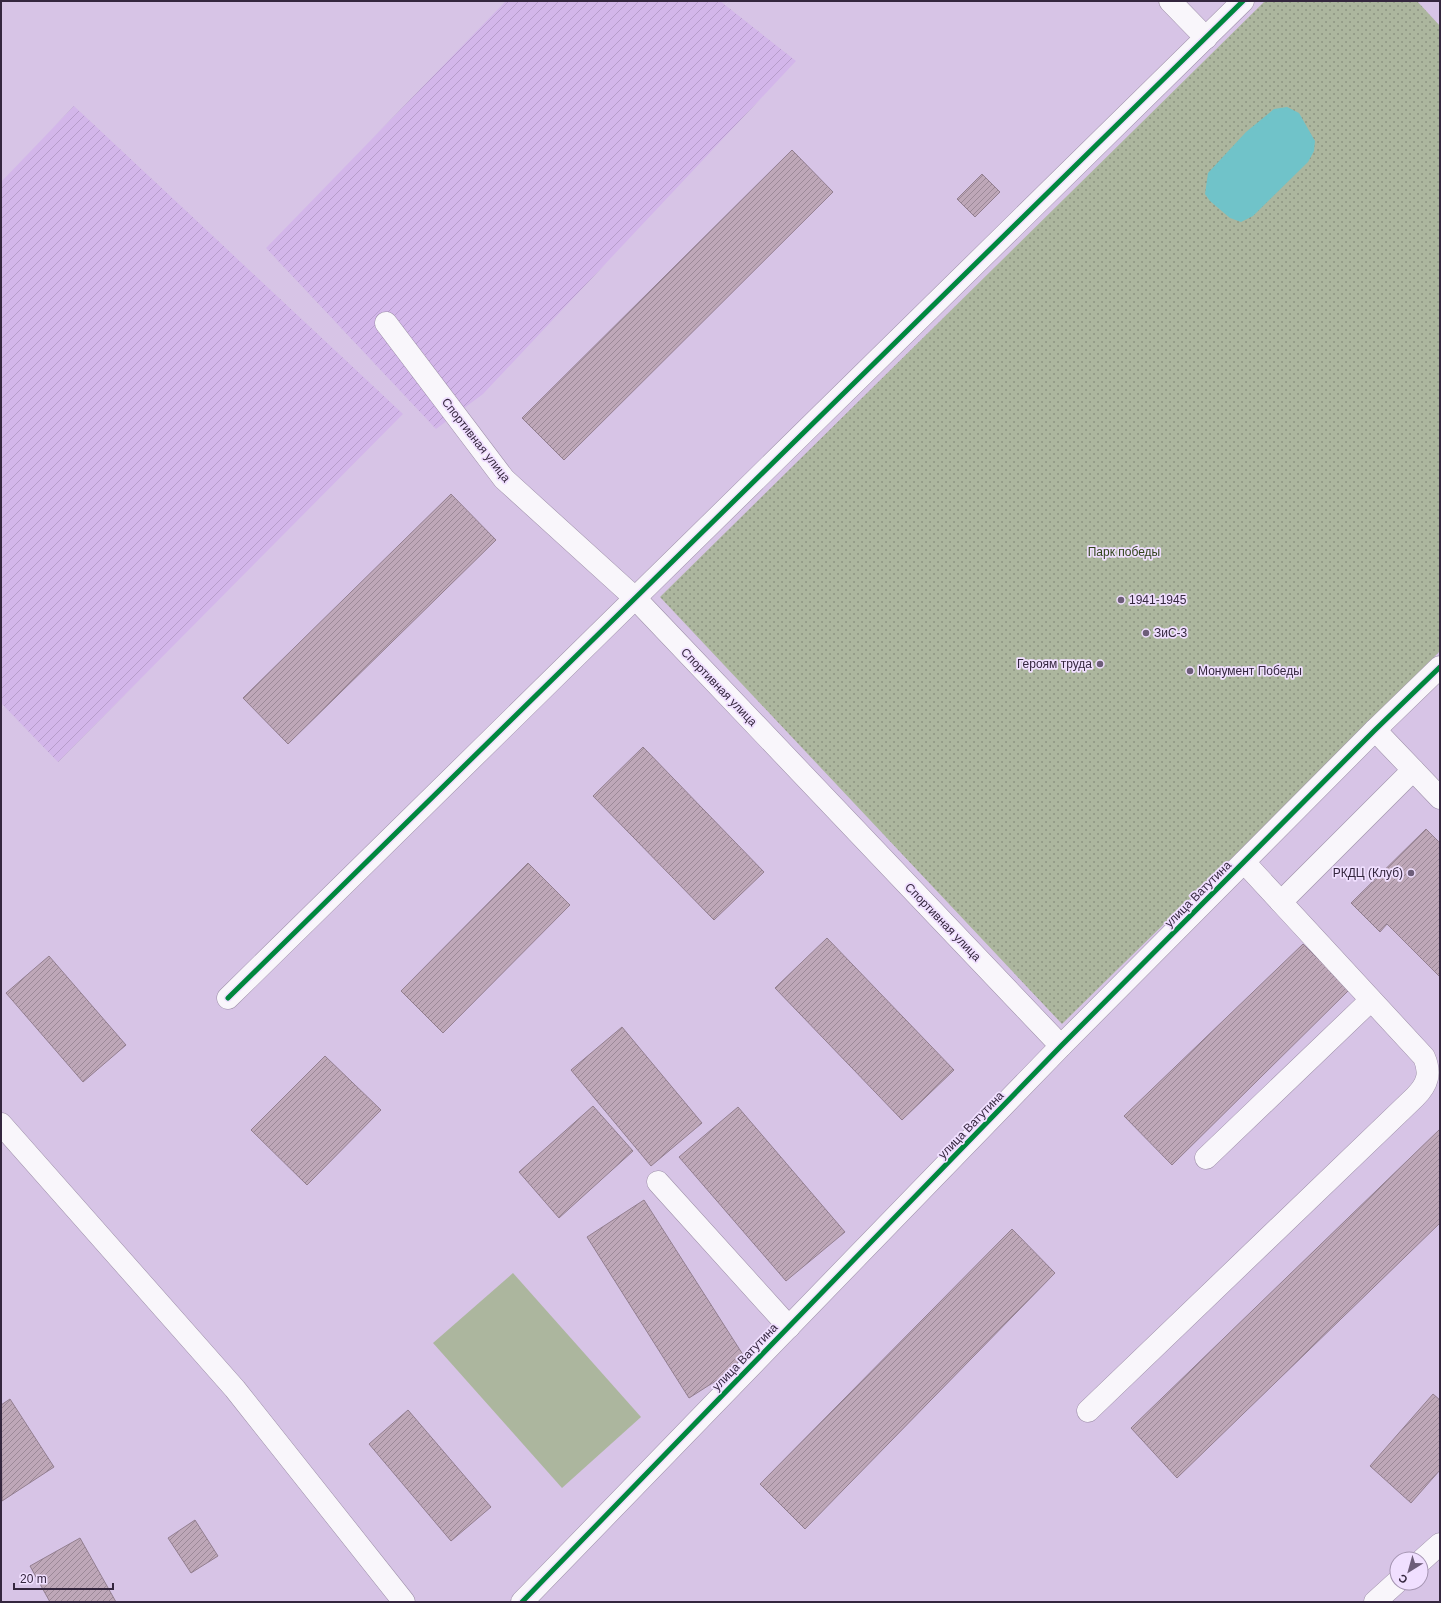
<svg xmlns="http://www.w3.org/2000/svg" width="1441" height="1603" font-family="Helvetica,sans-serif">
  <style>
    .industrial { fill: url(#industrial-furrows) }
    .park { fill: url(#park-dots) }
    .pitch { fill: #acb69e }
    .water { fill: #70c3c9 }
    .building { fill: url(#building-hatch); stroke: #937f90 }
    .lines { fill: none; stroke-linecap: round; stroke-linejoin: round }
    .minor-casing { stroke: #9d8fa8; stroke-width: 23 }
    .major-casing { stroke: #9d8fa8; stroke-width: 23 }
    .minor { stroke: #f9f6fb; stroke-width: 22 }
    .major { stroke: #f9f6fb; stroke-width: 22 }
    .cycleway-casing { stroke: #f0dfff; stroke-width: 8 }
    .cycleway { stroke: #00873e; stroke-width: 5 }
    .poi-dot { fill: #6d5d79; stroke: #f0dfff; stroke-width: 1.5 }
    .labels { text-anchor: middle; dominant-baseline: central; stroke-width: 3.5; stroke-linejoin: round; paint-order: stroke }
    .street-label { font-size: 12px; fill: #34263e; stroke: #f0dfff }
    .park-label { font-size: 12px; fill: #30431a; stroke: #f0dfff }
    .poi-label { font-size: 12px; fill: #34263e; stroke: #f0dfff; text-anchor: start }
  </style>
  <defs>
    <pattern id="industrial-furrows" width="10" height="10" patternUnits="userSpaceOnUse"><rect width="10" height="10" fill="#d3b6ea"/><path d="M-1 1l2-2M0 10L10 0M9 11l2-2" fill="none" stroke="#b69cca"/></pattern>
    <pattern id="park-dots" width="8" height="8" patternUnits="userSpaceOnUse"><rect width="8" height="8" fill="#acb69e"/><path d="M2 2h.1M6 6h.1" fill="none" stroke="#8d9482" stroke-width="1.8" stroke-linecap="round"/></pattern>
    <pattern id="building-hatch" width="6" height="6" patternUnits="userSpaceOnUse"><rect width="6" height="6" fill="#bea7b8"/><path d="M-1 1l2-2M0 6l6-6M5 7l2-2" fill="none" stroke="#9b8897"/></pattern>
  </defs>
  <rect width="100%" height="100%" fill="#d7c4e6"/>
  <!-- industrial -->
  <g class="industrial">
    <path d="M506,1H720L796,61L483,394L436,429L266,248Z"/>
    <path d="M74,106L403,414L58,762L1,703V182Z"/>
  </g>
  <!-- park -->
  <path class="park" d="M1265,1H1417L1440,26V651C1316,778 1188,900 1062,1024L660,597Z"/>
  <!-- pitch -->
  <path class="pitch" d="M513,1273L641,1417L562,1488L433,1343Z"/>
  <!-- water -->
  <path class="water" d="M1287,107L1299,113L1315,141L1314,151L1308,162L1253,216L1241,222L1230,218L1210,201L1205,194L1208,173L1246,132L1274,109Z"/>
  <!-- building -->
  <g class="building">
    <path d="M792,150L833,192L564,460L522,418Z"/>
    <path d="M982,174L1000,192L975,217L957,199Z"/>
    <path d="M451,494L496,540L288,744L243,698Z"/>
    <path d="M643,747L764,872L714,920L593,796Z"/>
    <path d="M1426,829L1440,843V977L1387,924L1380,932L1351,903Z"/>
    <path d="M528,863L570,905L443,1033L401,991Z"/>
    <path d="M827,938L954,1070L902,1120L775,988Z"/>
    <path d="M1303,944L1349,990L1172,1165L1124,1116Z"/>
    <path d="M49,956L126,1045L83,1082L6,993Z"/>
    <path d="M622,1027L702,1123L651,1166L571,1070Z"/>
    <path d="M325,1056L381,1110L307,1185L251,1130Z"/>
    <path d="M593,1106L633,1151L559,1218L519,1172Z"/>
    <path d="M738,1107L845,1232L786,1281L679,1157Z"/>
    <path d="M1440,1129V1223L1177,1478L1131,1428Z"/>
    <path d="M644,1200L747,1361L689,1398L587,1237Z"/>
    <path d="M1012,1229L1055,1273L805,1529L760,1484Z"/>
    <path d="M1433,1394L1440,1400V1470L1411,1503L1370,1466Z"/>
    <path d="M10,1399L54,1467L2,1501L1,1405Z"/>
    <path d="M408,1410L491,1507L451,1541L369,1444Z"/>
    <path d="M195,1520L218,1556L191,1573L168,1538Z"/>
    <path d="M80,1538L116,1602H50L30,1566Z"/>
  </g>
  <g class="lines">
    <defs>
      <g id="minor">
        <path d="M1170,1L1206,38"/>
        <path d="M386,323L504,479L635,598L1061,1046"/>
        <path d="M1375,730L1440,798"/>
        <path d="M1281,902L1413,770"/>
        <path d="M228,998L1243,1"/>
        <path d="M1206,1158L1371,1000"/>
        <path d="M658,1182L789,1327"/>
        <path d="M1088,1411L1415,1097C1428,1084 1431,1073 1424,1057L1244,862"/>
        <path d="M1421,1561L1440,1544"/>
        <path d="M522,1602L1061,1046L1375,730L1440,667"/>
        <path d="M1375,1602L1397,1582"/>
      </g>
      <path id="major" d="M1,1124L235,1389L404,1602"/>
    </defs>
    <!-- minor casing -->
    <use href="#minor" class="minor-casing"/>
    <!-- major casing -->
    <use href="#major" class="major-casing"/>
    <!-- minor -->
    <use href="#minor" class="minor"/>
    <!-- major -->
    <use href="#major" class="major"/>
    <defs>
      <g id="cycleway">
        <path d="M228,998L1243,1"/>
        <path d="M522,1602L1061,1046L1375,730L1440,667"/>
      </g>
    </defs>
    <!-- cycleway casing -->
    <use href="#cycleway" class="cycleway-casing"/>
    <!-- cycleway -->
    <use href="#cycleway" class="cycleway"/>
  </g>
  <!-- markers -->
  <g class="poi-dot">
    <circle cx="1121" cy="600" r="4"/>
    <circle cx="1146" cy="633" r="4"/>
    <circle cx="1100" cy="664" r="4"/>
    <circle cx="1190" cy="671" r="4"/>
    <circle cx="1411" cy="873" r="4"/>
  </g>
  <g class="labels">
    <!-- street labels -->
    <g class="street-label">
      <text transform="translate(476 440) rotate(52)">Спортивная улица</text>
      <text transform="translate(719 687) rotate(46)">Спортивная улица</text>
      <text transform="translate(1198 894) rotate(-45)">улица Ватутина</text>
      <text transform="translate(943 922) rotate(46)">Спортивная улица</text>
      <text transform="translate(971 1125) rotate(-46)">улица Ватутина</text>
      <text transform="translate(745 1357) rotate(-46)">улица Ватутина</text>
    </g>
    <!-- park labels -->
    <g class="park-label">
      <text x="1124" y="552">Парк победы</text>
    </g>
    <!-- poi labels -->
    <g class="poi-label">
      <text x="1129" y="600">1941-1945</text>
      <text x="1154" y="633">ЗиС-3</text>
      <text x="1092" y="664" text-anchor="end">Героям труда</text>
      <text x="1198" y="671">Монумент Победы</text>
      <text x="1403" y="873" text-anchor="end">РКДЦ (Клуб)</text>
    </g>
  </g>
  <!-- border -->
  <rect width="1441" height="1603" fill="none" stroke="#34263e" stroke-width="4"/>
  <!-- north arrow -->
  <g transform="translate(1409 1571) rotate(217)"><circle r="19" fill="#f0dfff" stroke="#a595b2"/>
  <path d="M0-3L7 15L0 10L-7 15Z" fill="#6d5d79"/>
  <text y="-6" font-size="11" font-weight="bold" text-anchor="middle" fill="#34263e">С</text>
  </g>
  <!-- scale -->
  <path d="M14 1583v6h99v-6" fill="none" stroke="#34263e" stroke-width="2"/>
  <text x="20" y="1583" font-size="12" fill="#34263e" stroke="#f0dfff" stroke-width="3" paint-order="stroke">20 m</text>
</svg>
